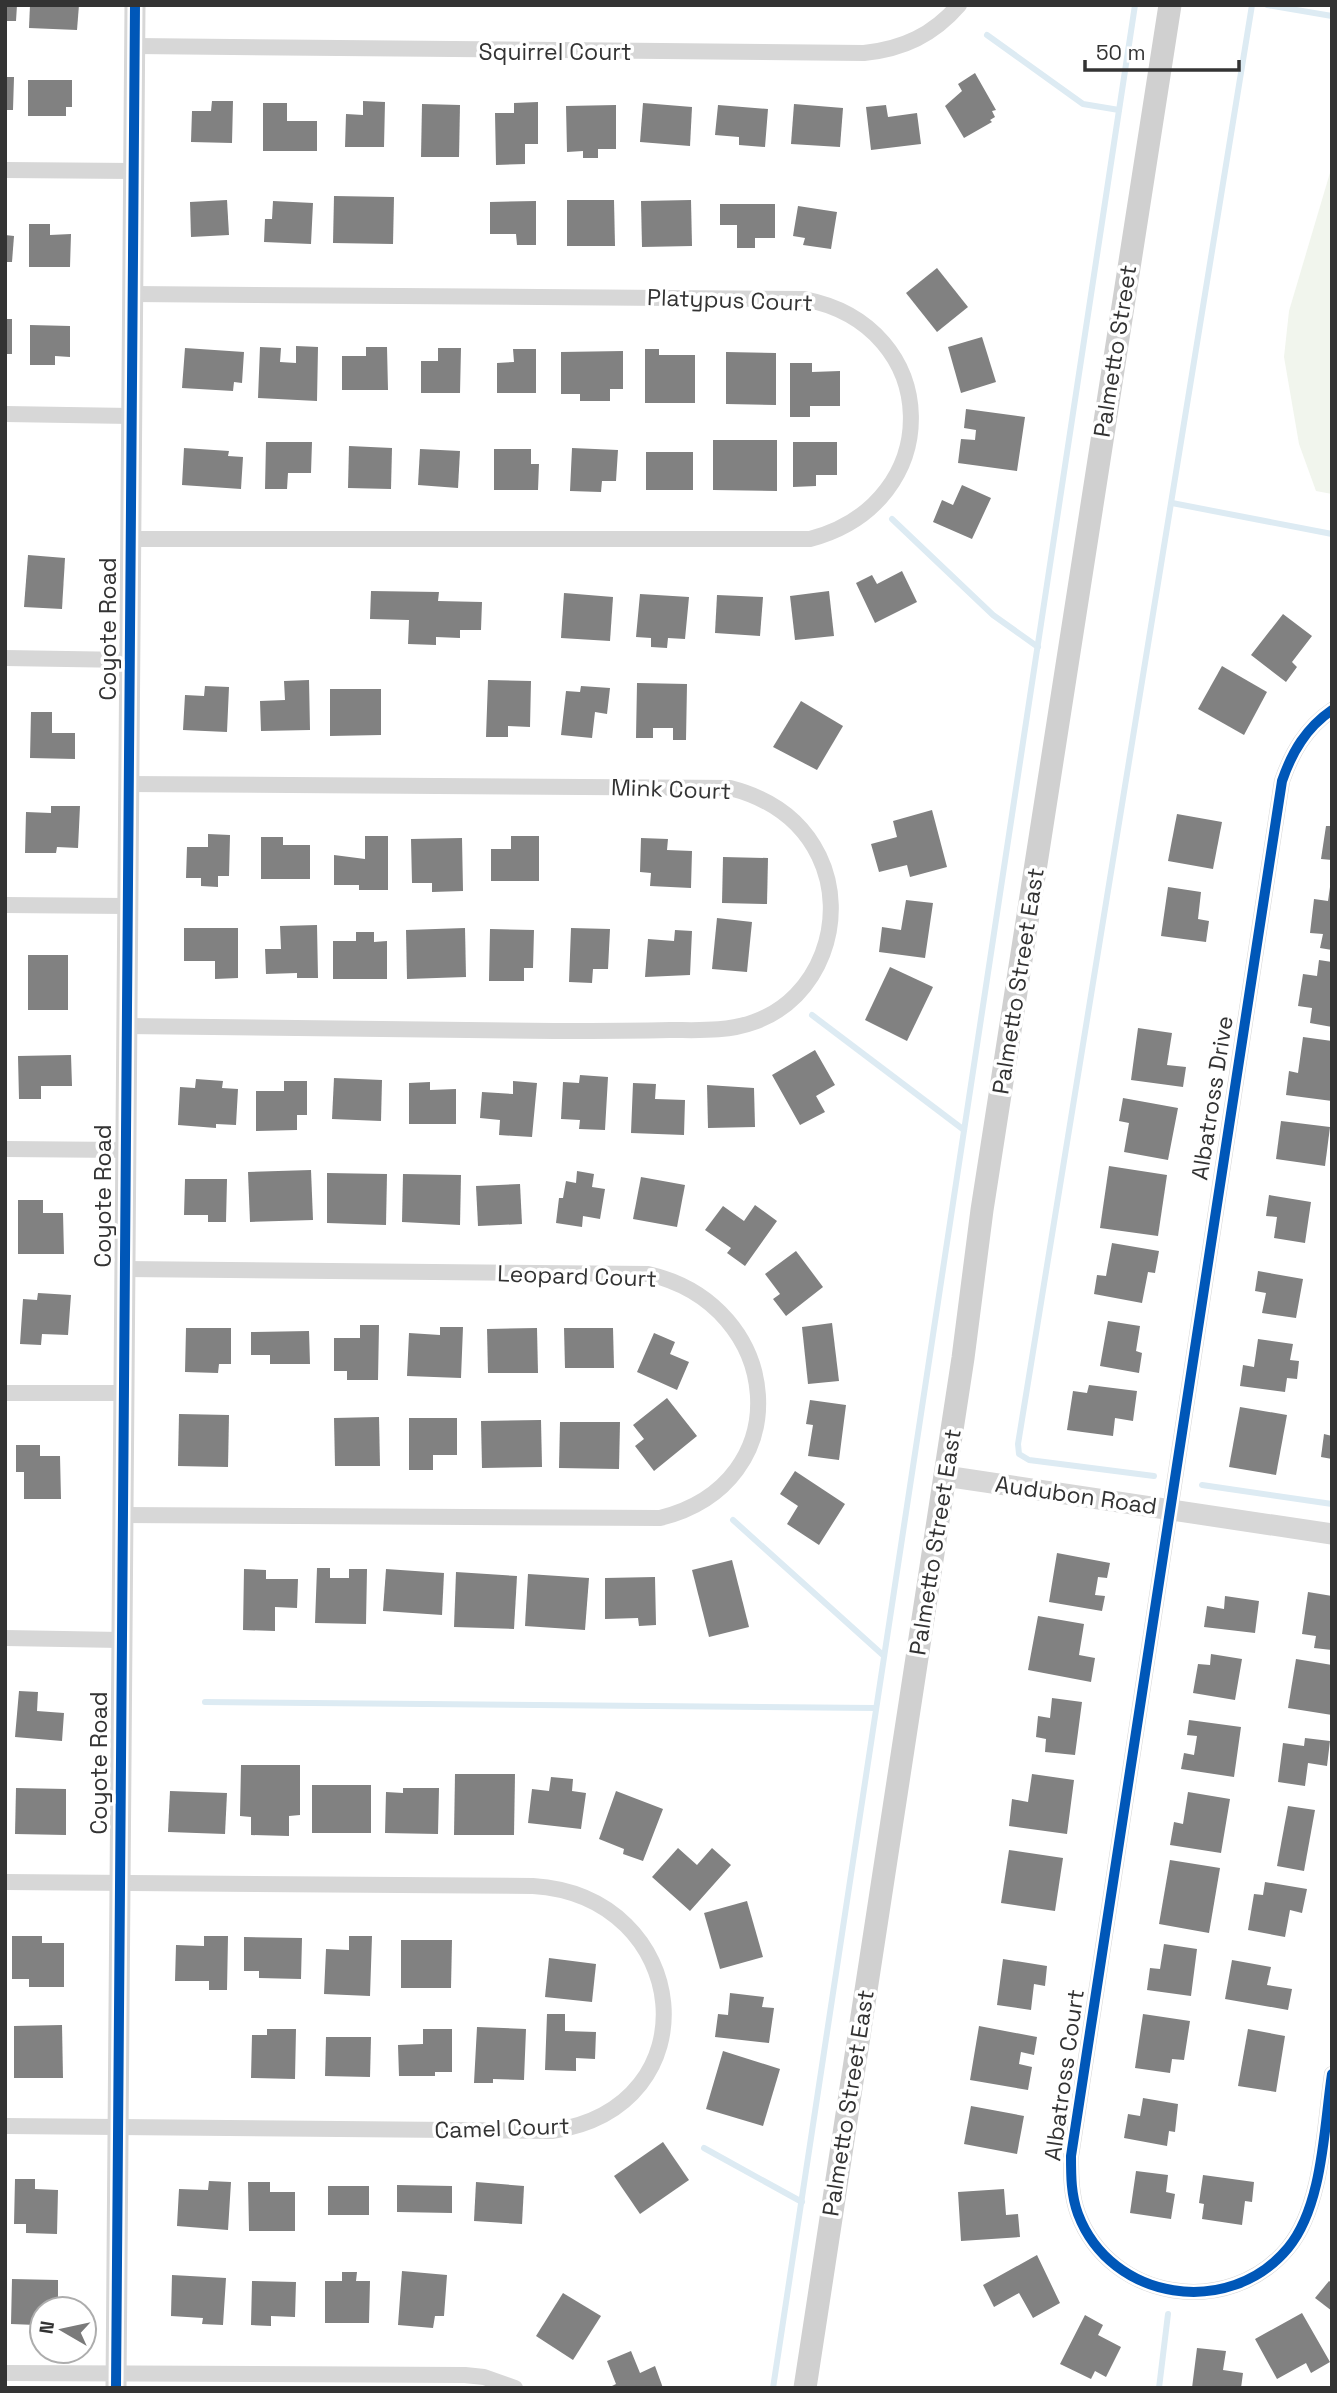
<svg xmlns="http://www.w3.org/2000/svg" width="1337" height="2393" font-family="'Space Grotesk',sans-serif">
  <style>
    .green { fill: #f1f5ed }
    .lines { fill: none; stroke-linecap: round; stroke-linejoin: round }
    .stream { stroke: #ddebf3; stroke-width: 6 }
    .building { fill: #818181 }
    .minor { stroke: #d7d7d7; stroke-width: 16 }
    .tertiary { stroke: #d7d7d7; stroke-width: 21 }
    .secondary { stroke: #d0d0d0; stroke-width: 23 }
    .cycleway-casing { stroke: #fff; stroke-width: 15 }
    .cycleway { stroke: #0057b8; stroke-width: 10 }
    .labels { text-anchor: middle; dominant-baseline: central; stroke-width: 7; stroke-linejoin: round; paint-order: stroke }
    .street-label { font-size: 23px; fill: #333; stroke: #fff }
  </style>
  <rect width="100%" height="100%" fill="#fff"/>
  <!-- green -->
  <path class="green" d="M1332,166V494L1316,491L1299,444L1284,357L1289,311Z"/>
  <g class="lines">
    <!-- stream -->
    <g class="stream">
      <path d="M1267,5L1332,16"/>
      <path d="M987,35L1083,104L1119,110"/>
      <path d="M1172,503L1332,534"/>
      <path d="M892,519L993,615L1038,647"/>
      <path d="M812,1015L964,1130"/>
      <path d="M1154,1476L1029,1460L1019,1454L1018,1444L1252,5"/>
      <path d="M1202,1485L1332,1504"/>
      <path d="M733,1520L884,1656"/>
      <path d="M205,1702L876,1708"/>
      <path d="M704,2148L802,2202"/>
      <path d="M773,2388L1135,5"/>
      <path d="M1159,2388L1168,2314"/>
    </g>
  </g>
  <!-- building -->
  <g class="building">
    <path d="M5,5H17L16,21H5Z"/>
    <path d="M30,5H79L77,30L29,28Z"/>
    <path d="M975,73L996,110L992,111L995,117L990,120L992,122L964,138L945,106L962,91L958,84Z"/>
    <path d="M5,77H14L13,110H5Z"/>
    <path d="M28,80H72V107H66V116H28Z"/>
    <path d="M212,101H233L232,143L191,142L192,111H211Z"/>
    <path d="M363,101L385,102L384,147H345L346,114L363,115Z"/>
    <path d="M538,102V144H525V164L496,165L495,113H514V103Z"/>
    <path d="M263,103H287V121H317V151H263Z"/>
    <path d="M643,103L692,107L690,146L640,142Z"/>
    <path d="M422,104L460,105L459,157H421Z"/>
    <path d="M794,104L843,108L840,147L791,144Z"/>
    <path d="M616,105V149H598V158H583V151L567,152L566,106Z"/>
    <path d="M718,105L768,109L765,147L739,145V137L715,135Z"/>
    <path d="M886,105L888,117L917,113L921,144L871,150L866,107Z"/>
    <path d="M334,196L394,197L393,244L333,243Z"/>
    <path d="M227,200L229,235L191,237L190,202Z"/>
    <path d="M567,200H614L615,246H567Z"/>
    <path d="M691,200L692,246L642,247L641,201Z"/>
    <path d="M273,201L313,203L311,244L264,242L265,219H272Z"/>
    <path d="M536,201V245H517L516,234H490V202Z"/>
    <path d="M720,204H775V238H755V248H737V225H720Z"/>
    <path d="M798,206L837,212L831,249L803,245L805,238L793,236Z"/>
    <path d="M29,224H50V235L71,234L70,267H29Z"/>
    <path d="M5,235L14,236L12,262H5Z"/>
    <path d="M937,268L968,307L937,332L906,293Z"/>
    <rect x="5" y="319" width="7" height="35"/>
    <path d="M30,325L70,326V357L55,356V365H30Z"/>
    <path d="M982,337L996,382L961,393L948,347Z"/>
    <path d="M296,346L318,347L317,401L258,398L260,347L281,348L280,362L296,363Z"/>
    <path d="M366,347H387L388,390H342V356H366Z"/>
    <path d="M185,348L244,352L242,383L234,382L233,391L182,388Z"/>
    <path d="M438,348H461L460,393H421V361H438Z"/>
    <path d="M513,349H536V393H497V363L514,362Z"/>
    <path d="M645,349H659V355H695V403H645Z"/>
    <path d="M623,351V389H610V401H580V394H561V352Z"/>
    <path d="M726,352L776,353V405L726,404Z"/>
    <path d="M790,363H812V372L840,371V406H810V417H790Z"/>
    <path d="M966,409L1025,417L1017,471L958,463L961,439L975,440L976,430L964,428Z"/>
    <path d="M713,440H777V491L713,490Z"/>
    <path d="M266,442H312L311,473H288L287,489H265Z"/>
    <path d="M793,442H837V475H816V486L793,487Z"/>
    <path d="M349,446L392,448L391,489L348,488Z"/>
    <path d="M184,448L229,451L228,456L243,457L241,489L182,485Z"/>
    <path d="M572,448L618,450L616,481H602L601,492L570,491Z"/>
    <path d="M420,449L460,451L458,488L418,485Z"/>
    <path d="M494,449H531V464H539L538,490H494Z"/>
    <rect x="646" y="452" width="47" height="38"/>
    <path d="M962,485L991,498L972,539L933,522L942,500L953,505Z"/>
    <path d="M28,555L65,558L62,609L24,607Z"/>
    <path d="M902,571L917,602L875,623L856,583L872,575L877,584Z"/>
    <path d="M371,591L439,592L438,601L482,602L481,630H460V638L436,637V645L408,644L409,620L370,619Z"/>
    <path d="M829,591L834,636L795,640L790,596Z"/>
    <path d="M564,593L613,597L610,641L561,638Z"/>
    <path d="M640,594L689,597L685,639L668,638L667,648L651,647V638L636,637Z"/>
    <path d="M717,595L763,597L760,636L715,633Z"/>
    <path d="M1283,614L1312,636L1292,662L1297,667L1286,682L1251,655Z"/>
    <path d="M1222,666L1267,692L1244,735L1198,709Z"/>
    <path d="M309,680L310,730L261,731L260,701L285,700L284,681Z"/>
    <path d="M488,680L531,681L530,727L508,726V737H486Z"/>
    <path d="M637,683L687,684L686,740H673V728H653V738H636Z"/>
    <path d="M205,686L229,687L227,732L183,730L185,695L204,696Z"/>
    <path d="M581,686L610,688L607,714L595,712L592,738L561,735L566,691L580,692Z"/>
    <path d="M330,689H381V735L330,736Z"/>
    <path d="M801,701L843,726L817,770L773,747Z"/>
    <path d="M31,712H52V733H75V759L30,758Z"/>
    <path d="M51,806H80L78,848L57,847L56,853H25L26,812L51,813Z"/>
    <path d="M932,810L947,867L910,877L907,865L879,872L871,844L897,837L893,821Z"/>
    <path d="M1177,814L1222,822L1213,869L1168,861Z"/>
    <path d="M1326,826H1332V860L1321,859Z"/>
    <path d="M208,834L230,835L229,876H218V887L201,886V878H186L187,847H208Z"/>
    <path d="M365,836H388V890H359V885H334V855L365,859Z"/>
    <path d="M511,836H539V881H491V849H511Z"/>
    <path d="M261,837H283V845H310V879H261Z"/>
    <path d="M462,838L463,891L432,892V883H412L411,839Z"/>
    <path d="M641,838L668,839L667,850L692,851L691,888L650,886L651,873L640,872Z"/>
    <path d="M723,857L768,858L767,904L722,903Z"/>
    <path d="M1168,887L1201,892L1198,919L1209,921L1206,942L1161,936Z"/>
    <path d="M1330,887H1332V950L1320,948L1323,934L1310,933L1314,899L1328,901Z"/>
    <path d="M906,900L933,903L925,958L879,952L882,927L901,930Z"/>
    <path d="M717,918L752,922L747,972L712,969Z"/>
    <path d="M317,925L318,978H297V973L266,974L265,949H281L280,926Z"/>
    <path d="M184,928H238V978L215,979V961H184Z"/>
    <path d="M465,928L466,977L407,979L406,930Z"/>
    <path d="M571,928L610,929L608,969H593L592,983L569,982Z"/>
    <path d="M490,929L534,930L533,968H524V981H489Z"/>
    <path d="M675,930L692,931L690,975L645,977L648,939L674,941Z"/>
    <path d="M356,932H374V942L387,941V979H333V941H356Z"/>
    <rect x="28" y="955" width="40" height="55"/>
    <path d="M1319,960L1332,962V1027L1310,1023L1312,1008L1298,1006L1303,974L1317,976Z"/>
    <path d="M890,967L933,987L907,1041L865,1020Z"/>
    <path d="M1138,1028L1172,1033L1167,1065L1186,1067L1183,1087L1131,1080Z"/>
    <path d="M1303,1037L1332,1041V1101L1286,1095L1289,1071L1298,1073Z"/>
    <path d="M815,1050L835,1085L816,1096L825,1112L800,1125L772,1075Z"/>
    <path d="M71,1055L72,1086H41V1099H19L18,1056Z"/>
    <path d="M580,1075L608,1077L605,1130L579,1129L580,1120L561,1119L563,1082L579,1083Z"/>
    <path d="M334,1078L382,1080L381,1121L332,1119Z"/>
    <path d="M196,1079L223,1081L222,1088L238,1089L236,1125L216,1124V1128L178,1125L180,1087L195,1088Z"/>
    <path d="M284,1081H307V1115H297V1130L256,1131V1091H284Z"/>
    <path d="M513,1081L537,1083L532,1137L499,1135L500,1120L480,1118L482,1092L513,1094Z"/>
    <path d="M430,1082V1090L456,1089V1124H409V1083Z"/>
    <path d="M633,1083L656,1084L655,1099L685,1100L684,1135L631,1133Z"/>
    <path d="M707,1085L754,1088L755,1127L708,1128Z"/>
    <path d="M1123,1098L1178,1108L1168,1160L1124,1152L1129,1123L1119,1121Z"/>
    <path d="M1281,1121L1330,1127L1325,1166L1276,1159Z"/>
    <path d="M1109,1166L1167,1175L1158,1236L1100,1228Z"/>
    <path d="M311,1170L313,1220L250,1222L248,1172Z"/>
    <path d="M577,1171L594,1174L592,1187L605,1189L600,1219L583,1216L582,1227L556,1223L559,1198H563L566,1181L576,1183Z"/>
    <path d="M327,1173L387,1174L386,1225L327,1223Z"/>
    <path d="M403,1174L461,1175L460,1225L402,1222Z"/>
    <path d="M641,1177L685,1185L677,1227L633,1219Z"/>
    <path d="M185,1179H227L226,1222H208V1215H184Z"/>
    <path d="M520,1184L522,1224L478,1226L476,1186Z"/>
    <path d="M1269,1195L1311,1202L1305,1243L1274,1238L1277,1217L1266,1216Z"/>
    <path d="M18,1200H43V1213H63L64,1254H18Z"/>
    <path d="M755,1205L777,1221L745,1266L727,1253L731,1248L705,1230L723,1206L744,1221Z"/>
    <path d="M1112,1243L1159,1251L1155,1273L1148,1272L1142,1303L1094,1294L1097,1275L1106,1276Z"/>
    <path d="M796,1251L823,1287L786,1316L773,1299L780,1294L765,1274Z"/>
    <path d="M1258,1271L1303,1279L1296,1318L1262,1313L1266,1293L1255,1291Z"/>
    <path d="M38,1293L71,1295L68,1335L42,1334L41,1345L20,1344L23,1299L37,1300Z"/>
    <path d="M1108,1321L1140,1326L1136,1351L1142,1353L1139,1373L1100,1366Z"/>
    <path d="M832,1323L839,1381L808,1384L802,1327Z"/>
    <path d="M360,1325H379L378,1380H347V1371H334V1338H360Z"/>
    <path d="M440,1327H463L461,1378L407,1376L409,1333L440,1335Z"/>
    <path d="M186,1328H231V1364H219L218,1373L185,1372Z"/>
    <path d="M537,1328L538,1373H488L487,1329Z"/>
    <path d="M564,1328H613L614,1368H565Z"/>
    <path d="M309,1331L310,1364H270V1355H251V1332Z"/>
    <path d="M654,1333L675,1342L670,1354L689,1362L677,1390L637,1372Z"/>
    <path d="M1258,1339L1293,1344L1290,1360L1299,1361L1297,1379L1287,1378L1285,1392L1240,1386L1243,1365L1254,1367Z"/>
    <path d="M1089,1385L1137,1391L1133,1421L1115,1418L1113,1436L1067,1430L1073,1391L1087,1393Z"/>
    <path d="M667,1398L697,1436L654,1471L635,1446L644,1439L633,1425Z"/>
    <path d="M810,1400L846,1405L839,1460L808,1456L813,1425L806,1424Z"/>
    <path d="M1240,1407L1287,1415L1276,1475L1229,1467Z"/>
    <path d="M179,1414L229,1415L228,1467L178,1466Z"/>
    <path d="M379,1417L380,1466H335L334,1418Z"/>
    <path d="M409,1418H457V1455H433V1470H409Z"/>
    <path d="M541,1420L542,1467L482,1468L481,1421Z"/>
    <path d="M560,1422H620L619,1469L559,1468Z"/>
    <path d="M1324,1434L1332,1436V1459L1321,1457Z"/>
    <path d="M16,1445H40V1456H60L61,1499H24V1472H16Z"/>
    <path d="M795,1471L845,1504L819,1545L787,1524L798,1506L780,1494Z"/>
    <path d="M1057,1553L1110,1563L1107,1578L1098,1577L1095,1595L1105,1596L1102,1611L1049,1602Z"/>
    <path d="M732,1560L749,1627L709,1637L692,1570Z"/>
    <path d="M317,1568H330V1578H349V1569H367L366,1624L315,1623Z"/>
    <path d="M244,1569L266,1570V1579H298L297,1608L275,1607V1631L243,1630Z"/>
    <path d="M386,1569L444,1573L442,1615L383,1611Z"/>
    <path d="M456,1572L517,1576L514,1629L454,1627Z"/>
    <path d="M528,1574L589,1578L585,1630L525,1626Z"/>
    <path d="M655,1577L656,1625L639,1626L638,1618L605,1619V1578Z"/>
    <path d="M1308,1592L1332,1596V1650L1314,1648L1316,1636L1302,1634Z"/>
    <path d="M1225,1596L1259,1601L1255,1633L1204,1627L1207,1606L1224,1609Z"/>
    <path d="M1038,1616L1084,1624L1079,1655L1095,1658L1091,1682L1028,1670Z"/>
    <path d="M1211,1654L1242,1659L1235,1700L1193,1693L1198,1664L1210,1665Z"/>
    <path d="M1296,1659L1332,1665V1715L1288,1708Z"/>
    <path d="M19,1691L38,1692L37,1711L64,1713L62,1741L15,1737Z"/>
    <path d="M1052,1698L1082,1702L1075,1755L1045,1752L1046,1739L1036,1737L1038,1716L1050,1718Z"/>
    <path d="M1189,1720L1241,1727L1234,1777L1181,1769L1184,1753L1194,1755L1197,1736L1187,1735Z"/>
    <path d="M1305,1738L1330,1741L1327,1766L1308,1763L1305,1786L1278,1782L1283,1743L1304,1746Z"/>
    <path d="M241,1765H300V1815L289,1816V1836L251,1835V1817L240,1816Z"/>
    <path d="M455,1774H515L514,1835H454Z"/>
    <path d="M1032,1774L1074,1780L1067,1834L1009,1826L1012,1799L1028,1802Z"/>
    <path d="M551,1777L573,1779L572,1791L586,1793L581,1829L528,1823L532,1789L549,1791Z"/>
    <rect x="312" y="1785" width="59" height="48"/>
    <path d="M16,1788L66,1789V1835L15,1834Z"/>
    <path d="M403,1788H439L438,1834L385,1833L386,1792L403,1793Z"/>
    <path d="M170,1791L227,1793L225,1834L168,1832Z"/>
    <path d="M616,1791L663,1809L643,1861L623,1854L624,1849L599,1839Z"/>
    <path d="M1188,1792L1230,1799L1221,1853L1170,1845L1174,1822L1183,1824Z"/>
    <path d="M1288,1806L1315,1810L1304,1871L1277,1866Z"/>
    <path d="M678,1848L697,1865L712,1848L731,1865L690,1911L652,1877Z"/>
    <path d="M1009,1850L1063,1858L1055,1911L1001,1903Z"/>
    <path d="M1170,1860L1220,1868L1209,1933L1159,1924Z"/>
    <path d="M1265,1882L1307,1889L1302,1913L1290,1910L1285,1937L1248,1930L1254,1894L1263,1895Z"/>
    <path d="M747,1901L763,1957L720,1969L704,1913Z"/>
    <path d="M12,1936H42V1943H64V1987H29V1979H12Z"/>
    <path d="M204,1936H228L227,1990H209V1981H175L176,1945L204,1946Z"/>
    <path d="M349,1936H372L370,1996L324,1994L326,1949L349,1950Z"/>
    <path d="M244,1937L302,1938L301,1979L259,1978V1971H244Z"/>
    <path d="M401,1940H452L451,1988H401Z"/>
    <path d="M1164,1944L1197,1949L1191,1996L1147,1990L1150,1968L1160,1969Z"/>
    <path d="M549,1958L596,1964L592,2002L545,1997Z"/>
    <path d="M1003,1959L1047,1966L1045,1986L1034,1984L1031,2010L997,2005Z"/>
    <path d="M1232,1960L1271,1967L1267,1985L1292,1989L1288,2010L1225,1999Z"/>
    <path d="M730,1993L764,1997L762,2007L774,2008L769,2043L715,2037L718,2014L728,2015Z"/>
    <path d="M547,2014H565V2031L596,2032L595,2059L576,2058V2071L545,2070Z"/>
    <path d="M1143,2014L1190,2021L1184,2060L1172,2059L1170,2073L1135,2068Z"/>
    <path d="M62,2025L63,2078H14V2026Z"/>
    <path d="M979,2026L1037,2037L1034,2055L1021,2052L1019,2064L1032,2067L1028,2090L970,2080Z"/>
    <path d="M477,2027L526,2029L524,2080L493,2079V2083H474Z"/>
    <path d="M267,2029H296L295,2079L251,2078L252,2035H267Z"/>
    <path d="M423,2029H452V2072H435V2076H399L398,2045L423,2044Z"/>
    <path d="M1248,2029L1285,2036L1276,2092L1238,2086Z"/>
    <path d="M326,2037H371L370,2077L325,2076Z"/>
    <path d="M723,2051L780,2069L763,2126L706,2109Z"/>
    <path d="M1143,2098L1178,2104L1175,2132L1169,2131L1167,2146L1124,2138L1128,2114L1140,2116Z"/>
    <path d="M971,2106L1024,2116L1017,2154L964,2144Z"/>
    <path d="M663,2142L689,2180L640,2214L614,2176Z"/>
    <path d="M1136,2171L1168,2175L1166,2192L1175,2194L1171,2219L1130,2213Z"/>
    <path d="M1203,2175L1254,2182L1252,2202L1245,2201L1242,2225L1202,2219L1204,2204L1199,2203Z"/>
    <path d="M15,2179H35V2189L58,2190L57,2234L26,2233V2224H14Z"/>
    <path d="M209,2181L231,2182L228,2230L177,2226L179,2189L208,2190Z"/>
    <path d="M248,2182H270V2192H295V2231H249Z"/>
    <path d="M476,2182L524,2186L522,2224L474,2221Z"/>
    <path d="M397,2185L452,2186V2213L397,2212Z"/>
    <rect x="328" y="2186" width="41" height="29"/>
    <path d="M1004,2189L1006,2215L1018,2214L1020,2237L961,2241L958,2192Z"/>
    <path d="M1037,2255L1060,2303L1033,2318L1019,2293L994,2307L983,2285Z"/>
    <path d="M402,2271L447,2275L444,2316H435L433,2328L398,2325Z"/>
    <path d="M342,2272H357L356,2281H370L369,2323H325V2281H342Z"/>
    <path d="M172,2275L226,2278L223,2325L202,2324L203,2318L171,2316Z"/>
    <path d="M12,2279L58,2280V2309H42V2318H36V2325L11,2324Z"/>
    <path d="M252,2281L296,2282L295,2317L271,2316V2326L251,2325Z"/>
    <path d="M1329,2281L1332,2283V2311L1315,2298Z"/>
    <path d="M563,2293L601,2316L573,2360L536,2336Z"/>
    <path d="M1302,2313L1330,2362L1311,2373L1306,2363L1277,2379L1255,2339Z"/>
    <path d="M1085,2315L1103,2325L1098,2335L1121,2347L1106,2377L1095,2371L1091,2379L1060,2364Z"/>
    <path d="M1197,2348L1226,2351L1223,2370L1243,2373L1241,2388H1192Z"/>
    <path d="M631,2351L640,2373L655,2366L663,2388H608L616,2384L607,2361Z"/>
  </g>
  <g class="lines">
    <!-- minor -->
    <g class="minor">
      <path d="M136,46L864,53C903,49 933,35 959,5"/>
      <path d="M5,170L133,171"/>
      <path d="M5,414L131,416"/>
      <path d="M129,539H810C947,503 944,326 804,299L132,294"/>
      <path d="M5,658L128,660"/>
      <path d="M1332,710C1306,728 1292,752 1282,781L1071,2156C1071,2176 1071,2195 1078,2214C1111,2301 1229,2319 1288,2248C1323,2206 1324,2127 1332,2074"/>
      <path d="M5,905L126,906"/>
      <path d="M125,1026C268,1027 411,1029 554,1031C593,1031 631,1031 670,1030C698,1030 727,1032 754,1022C820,999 849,918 819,856C801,819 769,798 730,788L127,784"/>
      <path d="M5,1149L124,1150"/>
      <path d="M5,1393H123"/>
      <path d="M122,1515L660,1518C801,1483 784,1305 648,1274L124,1269"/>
      <path d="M5,1638L121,1640"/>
      <path d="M5,1882L533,1886C692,1896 715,2107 552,2131L5,2126"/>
      <path d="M5,2373L465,2375L484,2377L515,2388"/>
    </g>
    <!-- tertiary -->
    <g class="tertiary">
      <path d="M945,1476L1332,1534"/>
      <path d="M116,2388L135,5"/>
    </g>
    <!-- secondary -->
    <path class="secondary" d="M805,2388L963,1358L982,1210L1170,5"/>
    <defs>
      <g id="cycleway">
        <path d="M1332,710C1306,728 1292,752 1282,781L1071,2156C1071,2176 1071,2195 1078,2214C1111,2301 1229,2319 1288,2248C1323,2206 1324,2127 1332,2074"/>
        <path d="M116,2388L135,5"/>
      </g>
    </defs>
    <!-- cycleway casing -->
    <use href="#cycleway" class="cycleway-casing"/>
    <!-- cycleway -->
    <use href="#cycleway" class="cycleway"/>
  </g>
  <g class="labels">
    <!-- street labels -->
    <g class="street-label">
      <text x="555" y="52">Squirrel Court</text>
      <text transform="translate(730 300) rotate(2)">Platypus Court</text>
      <text transform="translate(1115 351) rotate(-81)">Palmetto Street</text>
      <text transform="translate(108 629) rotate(-90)">Coyote Road</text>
      <text transform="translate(671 789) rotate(2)">Mink Court</text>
      <text transform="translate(1018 981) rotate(-81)">Palmetto Street East</text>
      <text transform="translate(1212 1098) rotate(-81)">Albatross Drive</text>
      <text transform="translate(103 1196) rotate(-90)">Coyote Road</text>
      <text transform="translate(577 1276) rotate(2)">Leopard Court</text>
      <text transform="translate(1076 1495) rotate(8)">Audubon Road</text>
      <text transform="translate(935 1542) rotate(-81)">Palmetto Street East</text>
      <text transform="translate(99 1763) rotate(-90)">Coyote Road</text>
      <text transform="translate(1064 2075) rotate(-82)">Albatross Court</text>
      <text transform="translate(848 2103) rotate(-81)">Palmetto Street East</text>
      <text transform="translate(502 2128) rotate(-2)">Camel Court</text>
    </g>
  </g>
  <!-- border -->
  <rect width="1337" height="2393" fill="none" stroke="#333333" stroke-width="14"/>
  <!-- north arrow -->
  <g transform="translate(63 2330) rotate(279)"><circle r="33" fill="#ffffff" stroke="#adadad" stroke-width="2"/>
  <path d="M0-5L12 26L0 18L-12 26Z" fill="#7a7a7a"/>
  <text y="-10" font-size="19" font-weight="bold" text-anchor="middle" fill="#333333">N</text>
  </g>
  <!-- scale -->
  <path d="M1085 60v10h154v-10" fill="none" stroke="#333333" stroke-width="3.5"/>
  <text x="1096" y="60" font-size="21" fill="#333333" stroke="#ffffff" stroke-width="5" paint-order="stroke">50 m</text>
</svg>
